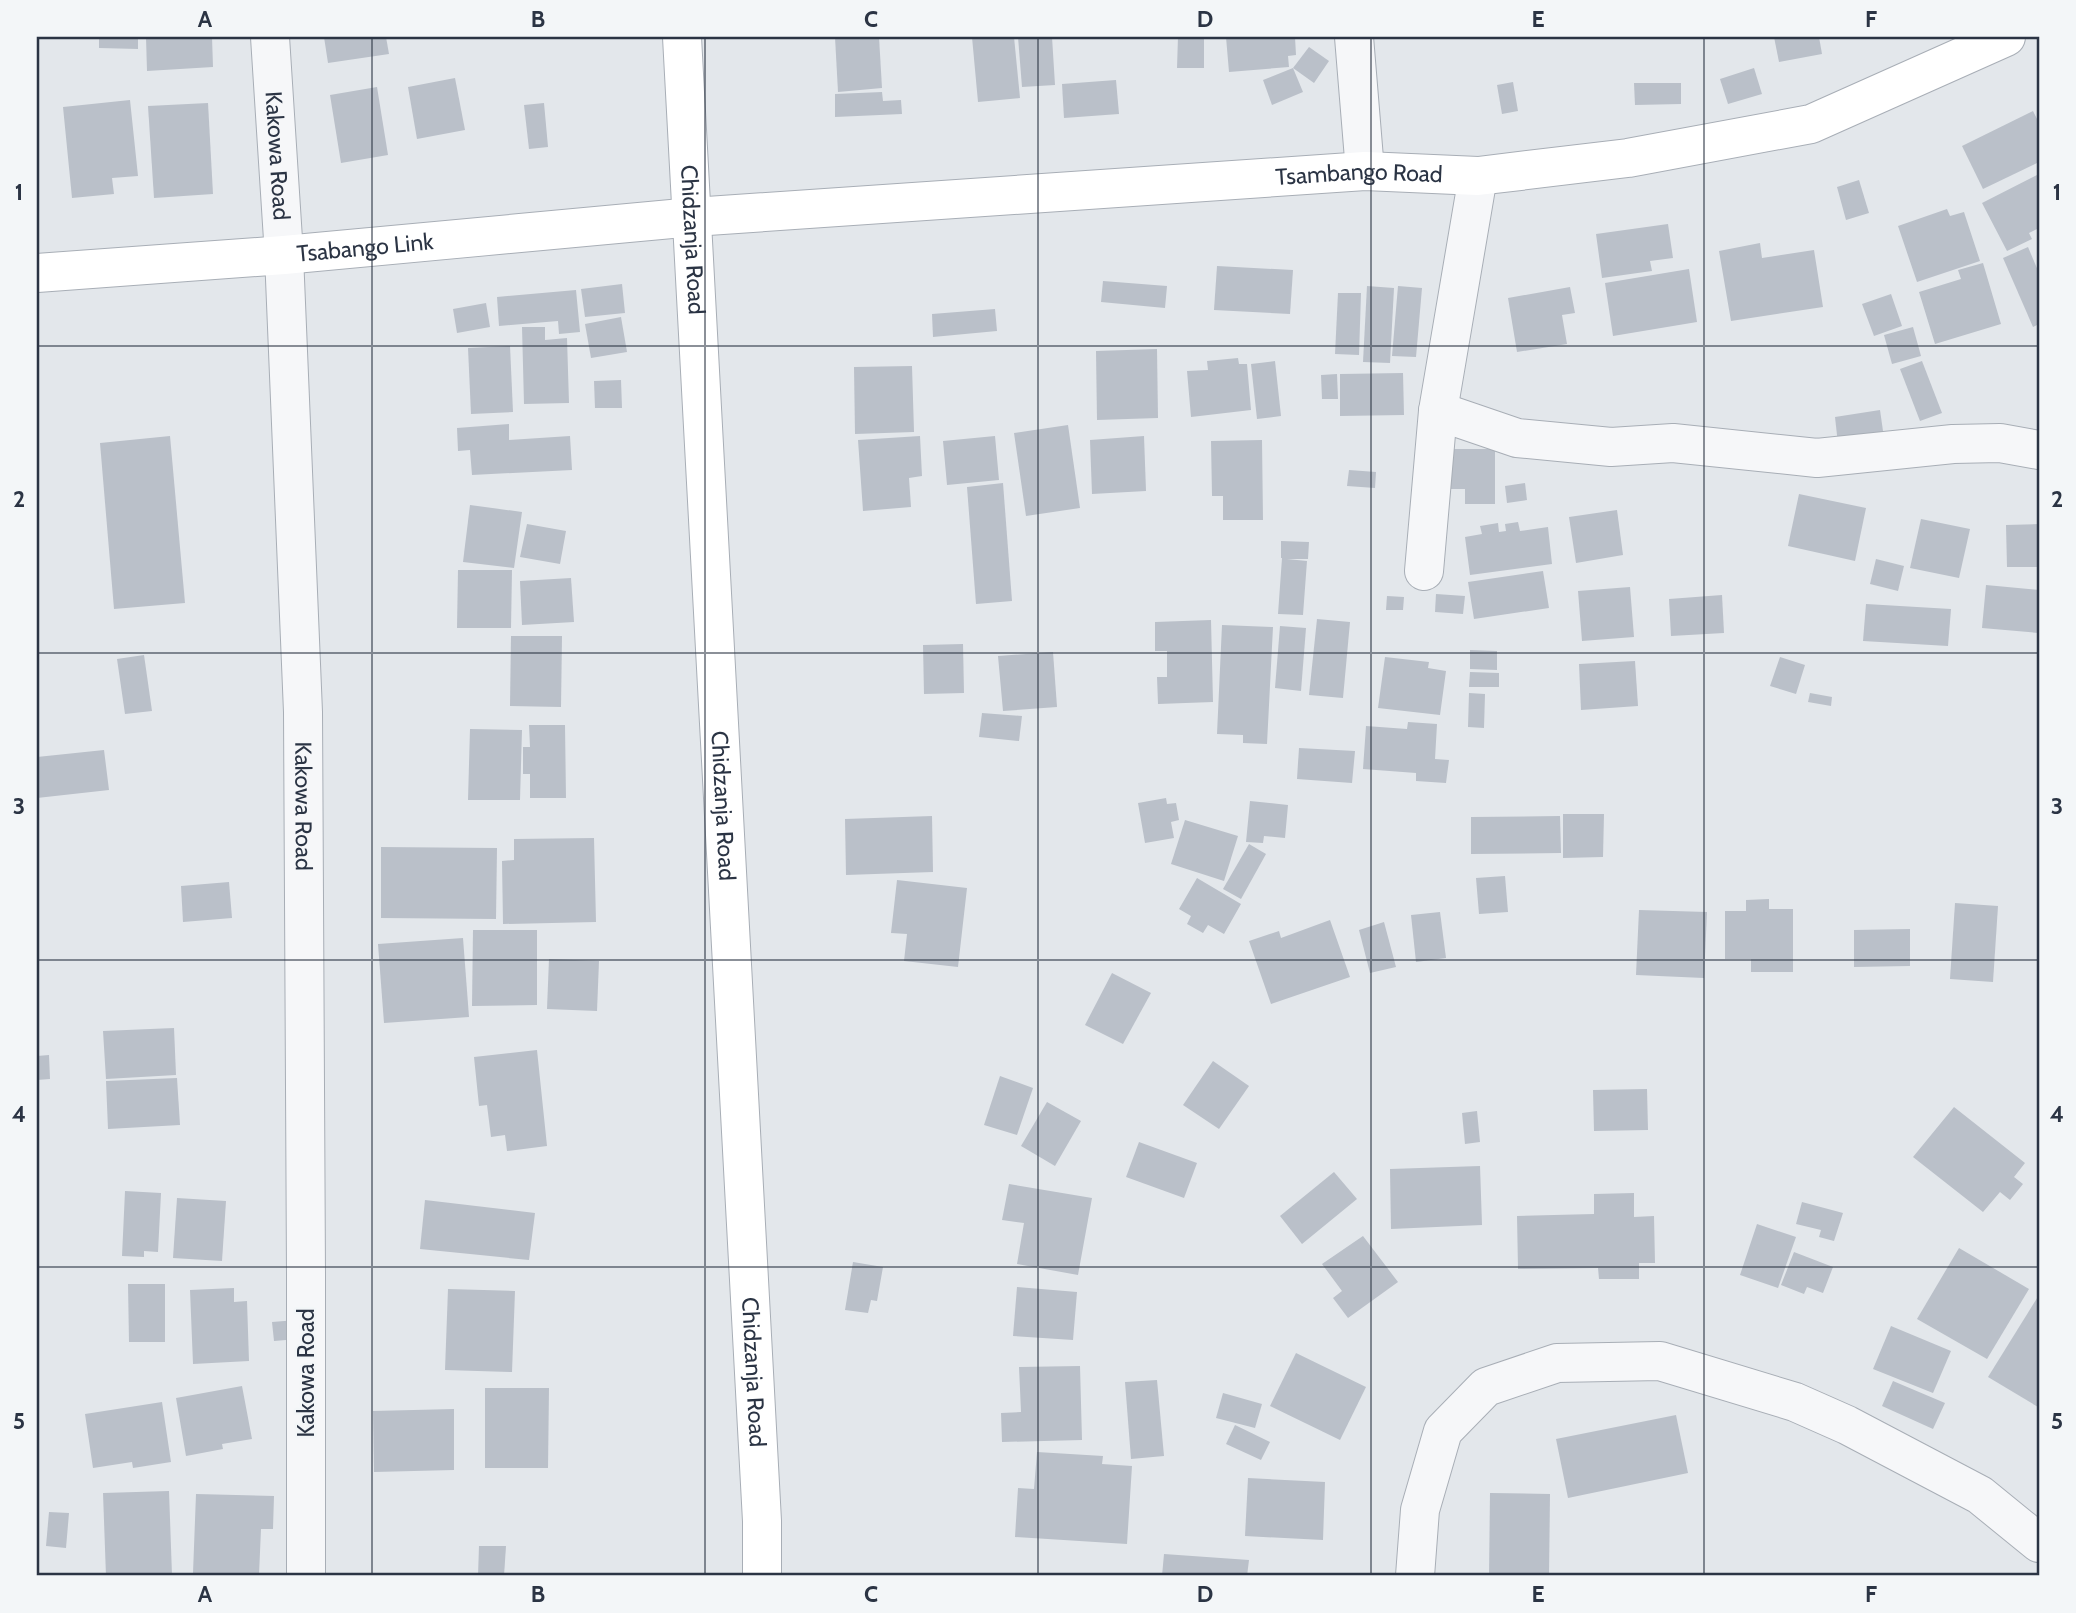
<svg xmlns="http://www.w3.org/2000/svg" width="2076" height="1613" font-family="Cabin,sans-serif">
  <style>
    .building { fill: #bac0c9 }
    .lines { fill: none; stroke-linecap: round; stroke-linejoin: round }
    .street-casing { stroke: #a8aeb6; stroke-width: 40 }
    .secondary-casing { stroke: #a8aeb6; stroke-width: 40 }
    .street { stroke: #f6f7f9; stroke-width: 38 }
    .secondary { stroke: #fff; stroke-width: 38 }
    .grid { fill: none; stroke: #2b3444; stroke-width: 2; stroke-opacity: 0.55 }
    .labels { text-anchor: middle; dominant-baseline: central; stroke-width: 5; stroke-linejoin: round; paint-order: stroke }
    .street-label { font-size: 23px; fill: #2b3444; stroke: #f3f6f8 }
    .neatline { fill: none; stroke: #2b3444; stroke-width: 2.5 }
    .grid-label { font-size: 23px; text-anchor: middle; font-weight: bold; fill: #2b3444 }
  </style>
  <rect width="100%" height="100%" fill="#e3e7eb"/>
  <!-- building -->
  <g class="building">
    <path d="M99,37H138V49L99,48Z"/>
    <path d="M146,37H212L213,67L147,71Z"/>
    <path d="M324,37H386L389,54L328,63Z"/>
    <path d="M835,37H879L882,88L838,92Z"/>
    <path d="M972,37H1014L1020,98L978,102Z"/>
    <path d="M1018,37H1052L1055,85L1022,87Z"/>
    <path d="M1178,37H1204V68H1177Z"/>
    <path d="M1226,37H1295L1296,55L1288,56L1289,67L1229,72Z"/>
    <path d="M1774,37H1819L1822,54L1779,62Z"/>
    <path d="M1309,47L1329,61L1314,83L1293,68Z"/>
    <path d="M1293,68L1303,92L1272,105L1263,80Z"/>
    <path d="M1754,68L1762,94L1728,104L1720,79Z"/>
    <path d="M455,78L465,130L417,139L408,87Z"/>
    <path d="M1116,80L1119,114L1064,118L1062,84Z"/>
    <path d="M1513,82L1518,111L1502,114L1497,85Z"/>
    <path d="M1634,83H1681V104L1635,105Z"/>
    <path d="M377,87L388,155L341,163L330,95Z"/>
    <path d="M882,92L883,101L901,100L902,114L835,117V94Z"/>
    <path d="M130,100L138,176L112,178L114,194L72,198L63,107Z"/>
    <path d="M208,103L213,194L154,198L148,106Z"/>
    <path d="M544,103L548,147L529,149L524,105Z"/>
    <path d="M2033,111L2039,123V162L1983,189L1962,146Z"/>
    <path d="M2039,174V228L2029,233L2032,239L2007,251L1982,203Z"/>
    <path d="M1859,180L1869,213L1846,220L1837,187Z"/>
    <path d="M1947,209L1950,216L1964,212L1980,261L1917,282L1898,226Z"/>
    <path d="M1668,224L1673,258L1650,261L1652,271L1602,278L1596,234Z"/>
    <path d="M1760,243L1762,258L1814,250L1823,307L1731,321L1719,251Z"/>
    <path d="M2028,247L2039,273V324L2033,327L2003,258Z"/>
    <path d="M1983,263L2001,324L1935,344L1919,292L1961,279L1958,270Z"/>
    <path d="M1217,266L1293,270L1290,314L1214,310Z"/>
    <path d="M1689,269L1697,322L1613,336L1605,283Z"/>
    <path d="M1103,281L1167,286L1165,308L1101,302Z"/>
    <path d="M622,284L625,313L585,317L581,289Z"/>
    <path d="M1367,286L1394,288L1390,363L1363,362Z"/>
    <path d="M1398,286L1422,288L1416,357L1392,356Z"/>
    <path d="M1570,287L1575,313L1562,315L1567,344L1517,352L1508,298Z"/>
    <path d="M576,290L580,332L559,334L558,321L499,326L497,297Z"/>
    <path d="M1338,293H1361L1359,355L1335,354Z"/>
    <path d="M1891,294L1902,326L1874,336L1862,304Z"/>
    <path d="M486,303L490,327L457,333L453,309Z"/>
    <path d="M995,309L997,331L933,337L932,314Z"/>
    <path d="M621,317L627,352L591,358L585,324Z"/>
    <path d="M522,327H545V340L567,338L569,403L524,404Z"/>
    <path d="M1913,327L1921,356L1892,364L1884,335Z"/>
    <path d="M510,346L513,412L471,414L468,348Z"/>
    <path d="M1157,349L1158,418L1097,420L1096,351Z"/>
    <path d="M1238,358L1239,364H1247L1251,410L1191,417L1187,371L1208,370L1207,361Z"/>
    <path d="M1275,361L1281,416L1257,419L1251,364Z"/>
    <path d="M1922,361L1942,413L1920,421L1900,369Z"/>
    <path d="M912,366L914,432L855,434L854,367Z"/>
    <path d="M1403,373L1404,415L1340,416V374Z"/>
    <path d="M1337,374L1338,399H1322L1321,375Z"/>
    <path d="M621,380L622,408H595L594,381Z"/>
    <path d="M1880,410L1884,438L1838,444L1835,417Z"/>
    <path d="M509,424V440L570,436L572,470L472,475L470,450L458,451L457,428Z"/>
    <path d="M1068,425L1080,508L1026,516L1014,433Z"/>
    <path d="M170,436L185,603L114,609L100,443Z"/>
    <path d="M920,436L922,476L909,478L911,507L863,511L858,440Z"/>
    <path d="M995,436L999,480L947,485L943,441Z"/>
    <path d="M1144,436L1146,491L1092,494L1090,440Z"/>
    <path d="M1262,440L1263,520H1223V496H1212L1211,441Z"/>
    <path d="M1447,449H1495V504H1465V489H1446Z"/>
    <path d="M1349,470L1376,472L1375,488L1347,486Z"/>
    <path d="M1003,483L1012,601L976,604L967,487Z"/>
    <path d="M1525,483L1527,500L1507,503L1505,486Z"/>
    <path d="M1799,494L1866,508L1855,561L1788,546Z"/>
    <path d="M470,505L522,512L514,568L463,562Z"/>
    <path d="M1617,510L1623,555L1576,563L1569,517Z"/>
    <path d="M1921,519L1970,529L1959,578L1910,568Z"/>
    <path d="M1518,522L1520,531L1548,527L1552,564L1470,575L1465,537L1482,534L1480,526L1498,523L1499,532L1506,531L1505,524Z"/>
    <path d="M527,524L566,531L560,564L520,557Z"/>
    <path d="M2039,524V567H2007L2006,525Z"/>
    <path d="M1281,541L1309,542L1308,559H1287L1307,561L1303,615L1278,614L1282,558H1281Z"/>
    <path d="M1876,559L1904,566L1898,591L1870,584Z"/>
    <path d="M458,570H512L511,628H457Z"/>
    <path d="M1543,571L1549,608L1474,619L1468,582Z"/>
    <path d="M571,578L574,622L522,625L520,581Z"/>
    <path d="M1986,585L2039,590V633L1982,628Z"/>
    <path d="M1630,587L1634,637L1582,641L1578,591Z"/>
    <path d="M1436,594L1465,596L1463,614L1435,612Z"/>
    <path d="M1722,595L1724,633L1671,636L1669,599Z"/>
    <path d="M1387,596L1404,597L1403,610H1386Z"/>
    <path d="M1866,604L1951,609L1948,646L1863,641Z"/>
    <path d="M1317,619L1350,622L1343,698L1309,695Z"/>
    <path d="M1211,620L1213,702L1158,704L1157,677H1167V651H1155V622Z"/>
    <path d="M1222,625L1273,627L1267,744L1243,743V735L1217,734Z"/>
    <path d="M1280,626L1306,628L1301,691L1275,688Z"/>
    <path d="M511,636H562L561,707L510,706Z"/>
    <path d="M963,644L964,693L924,694L923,645Z"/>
    <path d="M1470,650L1497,651V670L1470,669Z"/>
    <path d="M1053,652L1057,707L1003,711L998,656Z"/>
    <path d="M144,655L152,711L125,714L117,659Z"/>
    <path d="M1385,657L1429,662L1428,668L1446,671L1440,715L1378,708Z"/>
    <path d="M1780,657L1805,665L1796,694L1770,686Z"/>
    <path d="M1635,661L1638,706L1581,710L1579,664Z"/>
    <path d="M1470,672L1499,673V687H1469Z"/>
    <path d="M1469,693L1485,694L1484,728L1468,727Z"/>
    <path d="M1810,693L1832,697L1831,706L1808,702Z"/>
    <path d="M982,713L1022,716L1019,741L979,737Z"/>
    <path d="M1408,722L1437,724L1435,759L1449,760L1446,783L1416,781V773L1363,769L1366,726L1407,729Z"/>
    <path d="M529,725H565L566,798H530V774H523V747H530Z"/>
    <path d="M470,729L522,730L520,800H468Z"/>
    <path d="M1299,748L1355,751L1352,783L1297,779Z"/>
    <path d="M104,750L109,790L37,798V757Z"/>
    <path d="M1166,798L1167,804L1176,803L1179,820L1171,822L1174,838L1145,843L1138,803Z"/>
    <path d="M1250,801L1288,805L1285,838L1264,836L1263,843L1246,842Z"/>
    <path d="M1563,814H1604L1603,857L1563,858Z"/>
    <path d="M932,816L933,872L846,875L845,819Z"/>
    <path d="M1560,816L1561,853L1471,854V817Z"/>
    <path d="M1185,820L1238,836L1224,881L1171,864Z"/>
    <path d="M594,838L596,922L503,924L502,861L514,860V839Z"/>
    <path d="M1249,844L1266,854L1241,899L1223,889Z"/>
    <path d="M381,847L497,848L496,919L381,918Z"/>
    <path d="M1505,876L1508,912L1479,914L1476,878Z"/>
    <path d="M1197,878L1241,904L1224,934L1208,925L1203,933L1187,924L1191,916L1179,909Z"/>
    <path d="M897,880L967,888L958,967L904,961L907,934L891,933Z"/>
    <path d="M229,882L232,918L183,922L181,886Z"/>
    <path d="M1769,899V909H1793V972H1751V959H1725V911H1746V900Z"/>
    <path d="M1955,903L1998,906L1993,982L1950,979Z"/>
    <path d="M1639,910L1707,912L1704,978L1636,975Z"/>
    <path d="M1440,912L1446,958L1416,962L1411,915Z"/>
    <path d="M1330,920L1350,977L1271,1004L1249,941L1279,931L1281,938Z"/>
    <path d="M1384,922L1396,967L1370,973L1359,930Z"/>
    <path d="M1910,929V966L1854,967V930Z"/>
    <path d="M473,930H537V1005L472,1006Z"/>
    <path d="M463,938L469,1017L384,1023L378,944Z"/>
    <path d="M549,959L599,961L597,1011L547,1009Z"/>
    <path d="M1112,973L1151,993L1123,1044L1085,1025Z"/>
    <path d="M174,1028L176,1075L106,1079L103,1031Z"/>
    <path d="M537,1050L547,1146L507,1151L505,1135L491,1137L487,1105L479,1106L474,1057Z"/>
    <path d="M49,1055L50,1079L37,1080V1056Z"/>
    <path d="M1213,1061L1249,1086L1219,1129L1183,1105Z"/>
    <path d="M1000,1076L1033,1088L1017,1135L984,1125Z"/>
    <path d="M177,1078L180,1125L108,1129L106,1081Z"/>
    <path d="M1647,1089L1648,1130L1594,1131L1593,1090Z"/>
    <path d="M1047,1102L1081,1121L1055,1166L1021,1146Z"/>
    <path d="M1954,1107L2025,1163L2014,1177L2023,1184L2010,1200L2000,1192L1983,1212L1913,1157Z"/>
    <path d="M1477,1111L1480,1142L1465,1144L1462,1113Z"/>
    <path d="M1139,1142L1197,1163L1184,1198L1126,1177Z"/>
    <path d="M1480,1166L1482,1225L1391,1229L1390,1169Z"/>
    <path d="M1334,1172L1357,1199L1302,1244L1280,1216Z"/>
    <path d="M1009,1184L1092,1198L1078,1275L1017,1264L1024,1223L1002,1220Z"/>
    <path d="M125,1191L161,1193L158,1252L144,1251V1257L122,1256Z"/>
    <path d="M1634,1193V1217L1654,1216L1655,1263H1639V1279H1599L1598,1268L1518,1269L1517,1216L1594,1214V1194Z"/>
    <path d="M177,1198L226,1201L222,1261L173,1258Z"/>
    <path d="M425,1200L535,1213L529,1260L420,1249Z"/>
    <path d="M1802,1202L1843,1213L1834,1241L1819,1237L1821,1230L1796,1224Z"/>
    <path d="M1757,1224L1796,1237L1778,1288L1740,1275Z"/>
    <path d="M1363,1236L1398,1282L1348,1318L1333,1298L1342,1291L1322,1264Z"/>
    <path d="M1959,1248L2029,1289L1987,1359L1917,1319Z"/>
    <path d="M1794,1252L1833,1267L1823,1293L1807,1287L1804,1294L1781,1285Z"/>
    <path d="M853,1262L883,1267L877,1301L871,1300L868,1313L845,1310Z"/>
    <path d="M128,1284H165V1342H129Z"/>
    <path d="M1017,1287L1077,1292L1073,1340L1013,1336Z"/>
    <path d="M234,1288V1302L247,1301L249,1361L193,1364L190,1290Z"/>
    <path d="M448,1289L515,1291L512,1372L445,1370Z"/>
    <path d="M2039,1295V1405L2038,1407L1988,1377Z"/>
    <path d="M297,1320L298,1339L274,1341L272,1322Z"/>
    <path d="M1891,1326L1951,1351L1933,1393L1873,1369Z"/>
    <path d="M1296,1353L1366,1387L1340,1440L1270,1406Z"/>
    <path d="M1080,1366L1082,1440L1002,1442L1001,1413L1021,1412L1019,1367Z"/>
    <path d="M1157,1380L1164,1456L1131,1459L1125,1382Z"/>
    <path d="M1893,1381L1945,1403L1933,1429L1882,1406Z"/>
    <path d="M242,1386L252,1439L222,1444L223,1449L186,1456L176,1398Z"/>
    <path d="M485,1388H549L548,1468H485Z"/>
    <path d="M1223,1393L1262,1404L1255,1428L1216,1418Z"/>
    <path d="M162,1402L171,1462L133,1468L132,1462L93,1468L85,1414Z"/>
    <path d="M454,1409V1470L374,1472L373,1411Z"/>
    <path d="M1676,1415L1688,1473L1568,1498L1556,1439Z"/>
    <path d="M1235,1425L1270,1442L1261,1460L1226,1444Z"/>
    <path d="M1037,1452L1103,1456L1102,1464L1132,1466L1127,1544L1015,1537L1018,1488L1034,1489Z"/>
    <path d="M1248,1478L1325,1482L1323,1540L1245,1536Z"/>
    <path d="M169,1491L172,1575L106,1576L103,1493Z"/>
    <path d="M1490,1493L1550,1494L1549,1576H1489Z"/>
    <path d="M196,1494L274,1496L273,1529H261L259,1575L193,1573Z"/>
    <path d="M49,1512L69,1513L66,1548L46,1546Z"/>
    <path d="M479,1546H506L504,1576H478Z"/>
    <path d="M1164,1554L1249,1560L1247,1576H1162Z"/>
  </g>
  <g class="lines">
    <defs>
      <g id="street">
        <path id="s1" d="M270,37L284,255L303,712L306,1274V1576"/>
        <path d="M1354,37L1365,171"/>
        <path d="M1438,411L1517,438L1611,447L1673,443L1817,458L1953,444L2000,443L2039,450"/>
        <path d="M1424,571L1438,411L1478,176"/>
        <path d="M1415,1576L1420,1510L1443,1431L1486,1387L1557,1363L1660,1361L1795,1402L1847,1425L1980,1495L2039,1543"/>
      </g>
      <g id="secondary">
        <path id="s2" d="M682,37L762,1521V1576"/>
        <path id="s3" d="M37,273L284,255L693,217L1365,171L1478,176L1628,158L1811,124L2006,37"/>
      </g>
    </defs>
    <!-- street casing -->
    <use href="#street" class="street-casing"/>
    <!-- secondary casing -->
    <use href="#secondary" class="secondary-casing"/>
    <!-- street -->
    <use href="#street" class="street"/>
    <!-- secondary -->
    <use href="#secondary" class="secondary"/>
  </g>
  <!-- grid -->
  <path class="grid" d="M372,37V1576M705,37V1576M1038,37V1576M1371,37V1576M1704,37V1576M37,346H2039M37,653H2039M37,960H2039M37,1267H2039"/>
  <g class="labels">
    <!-- street labels -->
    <g class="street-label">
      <text stroke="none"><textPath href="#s1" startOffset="119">Kakowa Road</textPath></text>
      <text stroke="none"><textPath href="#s3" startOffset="1326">Tsambango Road</textPath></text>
      <text stroke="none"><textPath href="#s2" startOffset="203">Chidzanja Road</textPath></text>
      <text stroke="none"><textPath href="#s3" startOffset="329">Tsabango Link</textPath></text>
      <text stroke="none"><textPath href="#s1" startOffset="770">Kakowa Road</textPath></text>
      <text stroke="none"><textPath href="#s2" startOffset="770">Chidzanja Road</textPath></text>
      <text transform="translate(306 1373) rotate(-90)">Kakowa Road</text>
      <text stroke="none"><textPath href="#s2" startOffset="1337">Chidzanja Road</textPath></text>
    </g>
  </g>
  <!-- border -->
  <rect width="2076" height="1613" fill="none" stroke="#f3f6f8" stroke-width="77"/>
  <rect x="38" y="38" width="2000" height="1536" class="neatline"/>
  <g class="grid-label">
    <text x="205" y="27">A</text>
    <text x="538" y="27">B</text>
    <text x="871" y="27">C</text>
    <text x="1205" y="27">D</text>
    <text x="1538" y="27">E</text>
    <text x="1871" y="27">F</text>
    <text x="19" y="200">1</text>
    <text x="2057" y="200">1</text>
    <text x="19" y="507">2</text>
    <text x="2057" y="507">2</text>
    <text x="19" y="814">3</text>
    <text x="2057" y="814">3</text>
    <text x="19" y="1122">4</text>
    <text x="2057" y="1122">4</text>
    <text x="19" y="1429">5</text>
    <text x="2057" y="1429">5</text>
    <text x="205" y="1602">A</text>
    <text x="538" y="1602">B</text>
    <text x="871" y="1602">C</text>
    <text x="1205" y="1602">D</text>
    <text x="1538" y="1602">E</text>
    <text x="1871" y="1602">F</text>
  </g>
</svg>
